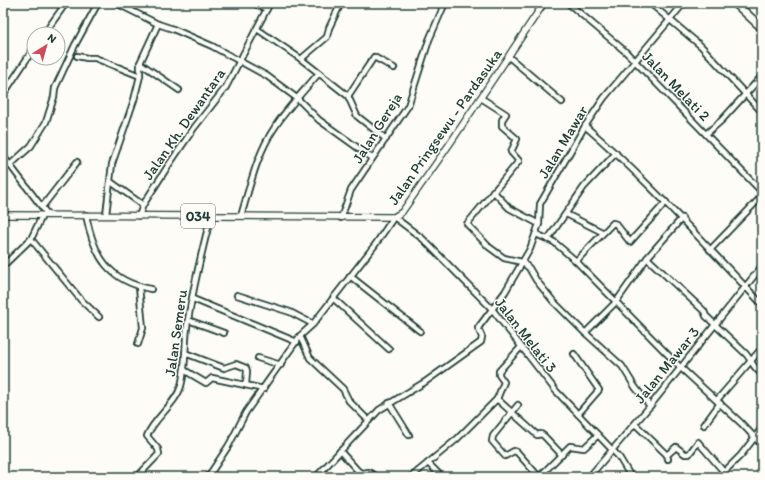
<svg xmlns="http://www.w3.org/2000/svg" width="765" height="480" font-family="Itim,sans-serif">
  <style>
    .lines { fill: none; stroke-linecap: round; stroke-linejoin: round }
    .minor-casing { stroke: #1f3d34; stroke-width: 8 }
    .major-casing { stroke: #1f3d34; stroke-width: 8 }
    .highway-casing { stroke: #1f3d34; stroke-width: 10 }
    .minor { stroke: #fdfcf7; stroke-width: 4.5 }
    .major { stroke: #fdfcf7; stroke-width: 5.5 }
    .highway { stroke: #fdfcf7; stroke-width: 7 }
    .labels { text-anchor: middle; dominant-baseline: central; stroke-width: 3; stroke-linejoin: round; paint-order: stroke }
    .shield { fill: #fdfcf7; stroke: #62766e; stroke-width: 1 }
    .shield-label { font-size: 14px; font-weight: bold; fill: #1f3d34 }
    .street-label { font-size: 15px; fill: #1f3d34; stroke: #fdfcf7 }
  </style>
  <rect width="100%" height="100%" fill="#fdfcf7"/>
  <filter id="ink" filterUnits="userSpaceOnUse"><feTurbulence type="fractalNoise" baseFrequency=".025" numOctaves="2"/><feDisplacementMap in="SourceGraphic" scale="8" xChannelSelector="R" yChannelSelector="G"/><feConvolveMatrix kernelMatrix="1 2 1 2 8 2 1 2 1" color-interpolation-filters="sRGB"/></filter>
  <g filter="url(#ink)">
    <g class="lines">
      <defs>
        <g id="minor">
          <path d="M116,3L158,24L173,29L212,46L267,76L298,99L319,120L372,158"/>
          <path d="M253,3L267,9"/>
          <path d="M437,3L443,7"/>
          <path d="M568,3L626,52L762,192"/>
          <path d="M650,3L701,46L762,112"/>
          <path d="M257,29L301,59L348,96L357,116L386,139"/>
          <path d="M44,34L66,3"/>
          <path d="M77,56L87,58H95L140,76"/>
          <path d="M509,57L562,102"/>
          <path d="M301,59L327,37L329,28L341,3"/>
          <path d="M140,63L179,90"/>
          <path d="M3,95L34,48"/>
          <path d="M348,96L374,57L394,68"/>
          <path d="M481,98L506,114L502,120V126L517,139L511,152L519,161L467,224L489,247L504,258L522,262L529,268L536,280L553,301L581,329L622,366L635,387L650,406"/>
          <path d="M585,126C649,181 704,244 762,304"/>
          <path d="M706,134L722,120L762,76"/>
          <path d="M3,156L48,215"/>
          <path d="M10,165L31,146L46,122L54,97L55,88L75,45L98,3"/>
          <path d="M111,182L143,205"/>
          <path d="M493,191L509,208L539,224"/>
          <path d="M42,207L77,162"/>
          <path d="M566,214L602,232"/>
          <path d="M86,215C94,256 108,281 151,289"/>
          <path d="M106,215L112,164L134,100L140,76V63L158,24"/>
          <path d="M139,216L143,205L168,166L194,128L226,87L270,3"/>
          <path d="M241,216C250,186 257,153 275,127C287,108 304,91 319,73"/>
          <path d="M341,218L351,190L408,106L429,40L445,3"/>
          <path d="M536,234L554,242L576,261L680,367L741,423L762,445"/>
          <path d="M31,239L81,300L99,317"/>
          <path d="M548,239L584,187L616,153"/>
          <path d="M710,250L762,196"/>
          <path d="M647,258L704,311L706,316L746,354C752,361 753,368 762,374"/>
          <path d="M576,261L613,223L616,224L630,242L666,202"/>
          <path d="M3,266L31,239L42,216"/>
          <path d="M350,276L420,331"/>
          <path d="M237,295L290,312L313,324"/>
          <path d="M333,298L389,349"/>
          <path d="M193,299L297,342"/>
          <path d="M188,320L224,333"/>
          <path d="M585,333L616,302L647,258L682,218"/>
          <path d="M300,336L310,358L343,389L349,401L368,420"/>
          <path d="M138,344L143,328L139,287"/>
          <path d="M185,353L224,368L236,364L246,368L247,371L246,385"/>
          <path d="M574,354L599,390L578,414"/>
          <path d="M258,358L281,365"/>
          <path d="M184,370L206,383L212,378L264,389"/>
          <path d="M497,399L537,435L541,434L544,436L562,455"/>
          <path d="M717,400L762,348"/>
          <path d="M389,403L409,435"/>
          <path d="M518,405L493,436L492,441L505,456L514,451L517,452L539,477"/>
          <path d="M635,424L667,455L668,459"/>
          <path d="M704,425L720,403"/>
          <path d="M340,451L358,471L362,473L369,472L376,477"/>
          <path d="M667,455L676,447L685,454H689L698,442L724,472"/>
          <path d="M428,463L442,477"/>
          <path d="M137,477L159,454L158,449L147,436C154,418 176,404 181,386C187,364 184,342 188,320C194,285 202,250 211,216"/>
          <path d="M208,477L229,445L246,412L300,336L313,324L375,245L394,217L423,239L492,309L556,391L619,457L631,477"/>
          <path d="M316,477L379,410L425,382L481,342L482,337L478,328L505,292L530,249L539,224L540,204L585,126L604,98L684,3"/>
          <path d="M411,477L457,439L497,399L504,382L499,375V371L521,347"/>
          <path d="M539,477L570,446L584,448L598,435"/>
          <path d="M589,477L650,406L762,266"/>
          <path d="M719,477L741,455L762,428"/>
        </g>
        <path id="major" d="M3,215L394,217L402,212L451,142L544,3"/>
        <path id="highway" d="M735,3L762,28"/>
      </defs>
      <!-- minor casing -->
      <use href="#minor" class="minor-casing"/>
      <!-- major casing -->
      <use href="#major" class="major-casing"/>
      <!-- highway casing -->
      <use href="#highway" class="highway-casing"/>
      <!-- minor -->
      <use href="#minor" class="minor"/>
      <!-- major -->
      <use href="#major" class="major"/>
      <!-- highway -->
      <use href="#highway" class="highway"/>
    </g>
  </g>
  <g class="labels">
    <!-- shield labels -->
    <rect class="shield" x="181" y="204" width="34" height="24" rx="3"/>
    <g class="shield-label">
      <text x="198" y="216">034</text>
    </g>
    <!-- street labels -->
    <g class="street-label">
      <text transform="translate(676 86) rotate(46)">Jalan Melati 2</text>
      <text transform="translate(184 124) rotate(-55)">Jalan Kh. Dewantara</text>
      <text transform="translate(445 127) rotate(-55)">Jalan Pringsewu - Pardasuka</text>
      <text transform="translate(377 128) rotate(-58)">Jalan Gereja</text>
      <text transform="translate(563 142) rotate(-59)">Jalan Mawar</text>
      <text transform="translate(176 333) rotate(-82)">Jalan Semeru</text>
      <text transform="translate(526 335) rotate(52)">Jalan Melati 3</text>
      <text transform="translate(667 365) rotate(-51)">Jalan Mawar 3</text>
    </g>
  </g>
  <!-- margin -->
  <rect width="765" height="480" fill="none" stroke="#fdfcf7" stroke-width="16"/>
  <rect x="8" y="8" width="749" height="464" fill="none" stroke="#1f3d34" stroke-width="1.5" filter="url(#ink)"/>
  <!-- north arrow -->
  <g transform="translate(46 46) rotate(37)"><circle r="19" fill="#fdfcf7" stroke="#a4b0a9"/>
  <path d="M0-3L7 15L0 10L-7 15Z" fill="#d1495b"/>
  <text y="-6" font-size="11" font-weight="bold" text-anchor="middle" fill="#1f3d34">N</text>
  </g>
</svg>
